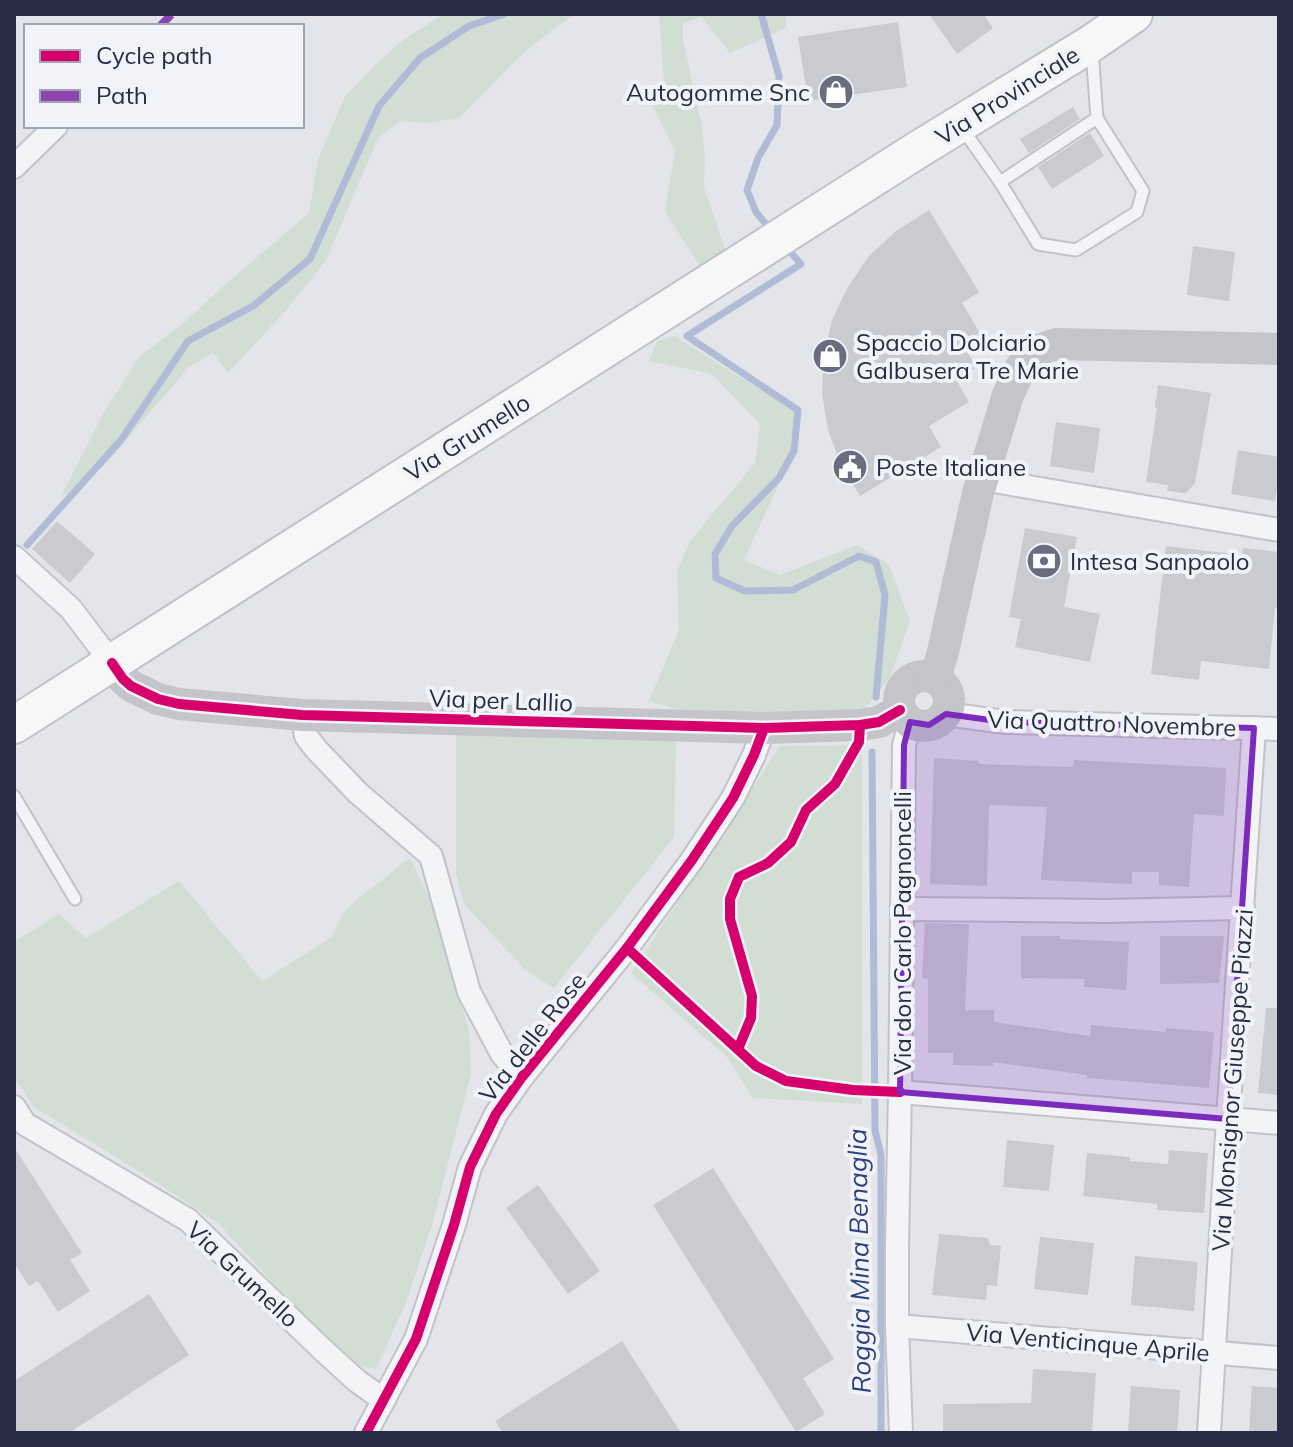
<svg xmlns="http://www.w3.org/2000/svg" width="1293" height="1447" font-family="Mulish,sans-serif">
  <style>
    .green { fill: #d2ddd4 }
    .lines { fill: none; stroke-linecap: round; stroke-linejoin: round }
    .stream { stroke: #b0bbd7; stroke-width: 7 }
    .building { fill: #cacbd0 }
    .lane-casing { stroke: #c2c3c8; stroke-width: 15 }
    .street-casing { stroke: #c2c3c8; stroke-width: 26 }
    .primary-casing { stroke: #bfc2c8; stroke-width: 40 }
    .lane { stroke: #f3f4f6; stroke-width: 11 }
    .street { stroke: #f3f4f6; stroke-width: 22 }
    .secondary { stroke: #c4c5cb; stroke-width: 32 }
    .primary { stroke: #f7f7f8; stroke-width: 36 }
    .quiet { stroke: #8e44ad; stroke-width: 8; stroke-dasharray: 16 8; stroke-linecap: butt }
    .cycleway-casing { stroke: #f2f3f8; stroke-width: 15 }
    .cycleway { stroke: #d6006c; stroke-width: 10 }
    .marked { fill: #7b2cbf; fill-opacity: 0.2; stroke: #7b2cbf; stroke-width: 6; stroke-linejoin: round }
    .labels { text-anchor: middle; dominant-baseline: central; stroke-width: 8; stroke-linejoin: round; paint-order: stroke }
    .poi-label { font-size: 24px; fill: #282d45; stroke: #f2f3f8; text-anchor: start }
    .street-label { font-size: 24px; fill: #282d45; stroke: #f2f3f8 }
    .water-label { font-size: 26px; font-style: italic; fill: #2d417e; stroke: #f2f3f8 }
  </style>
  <rect width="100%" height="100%" fill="#e4e5ea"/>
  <!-- green -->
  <g class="green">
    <path d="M449,14H575L553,29L518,58L459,118L426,123L400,121L378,138L326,260L289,307L228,373L213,353L189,367L104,466L60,498L104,412L140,356L186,321L221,288L309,213L318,160L344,98L373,67L402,41L439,17Z"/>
    <path d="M659,14H786V28L730,53L702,17L683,23V40L702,127L705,158L704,188L725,249L702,270L665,211L675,151L652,105L664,83Z"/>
    <path d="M675,336L738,376L798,410L794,451L744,560L780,575L857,545L889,565L910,621L890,677L860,715L684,711L649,701L679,630L677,571L690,541L755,463L760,424L712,374L649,361L657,341Z"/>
    <path d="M456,731L676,739L674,837L554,988L525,970L464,904L456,873Z"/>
    <path d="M862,745V1104L753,1098L727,1057L631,973L780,746Z"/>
    <path d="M410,858L442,925L451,969L469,1030L471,1074L432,1225L405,1305L376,1369L360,1366L318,1331L218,1223L145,1175L34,1107L14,1077V942L59,914L86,938L179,881L262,981L332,937L343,913L356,900Z"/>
  </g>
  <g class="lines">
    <!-- stream -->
    <g class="stream">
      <path d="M761,14L779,76L777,125L758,158L747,190L756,212L765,223"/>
      <path d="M792,254L801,264L687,336L798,410L794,451L779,478L732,526L715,554L716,578L745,591L793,590L859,556L876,562L885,595L876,697"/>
      <path d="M27,545L121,440L188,341L253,306L310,259L379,106L420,58L469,26L504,14"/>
      <path d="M872,752L875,1130L881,1155V1433"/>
    </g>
  </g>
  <!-- building -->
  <g class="building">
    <path d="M929,14H983L993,28L957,54Z"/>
    <path d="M898,22L907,87L808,101L798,37Z"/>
    <path d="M1073,107L1080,119L1029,153L1020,139Z"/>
    <path d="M1090,133L1104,156L1052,189L1038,167Z"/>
    <path d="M929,210L979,292L962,303L983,338L965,349L977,367L956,380L969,402L929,426L941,447L860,496L841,465L828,430L822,393L824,356L832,320L848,287L869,256L896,231Z"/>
    <path d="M1193,246L1235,252L1229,301L1187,295Z"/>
    <path d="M1158,385L1211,393L1195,483L1186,493L1167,491L1168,485L1146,482L1157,408L1155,407Z"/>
    <path d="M1056,422L1100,428L1094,473L1050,466Z"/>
    <path d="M1238,450L1279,457V477L1275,501L1231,494Z"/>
    <path d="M57,521L95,554L70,583L32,549Z"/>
    <path d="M1025,528L1077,537L1064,607L1100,614L1090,662L1015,647L1021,619L1009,617Z"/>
    <path d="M1166,546L1242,555L1243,548L1279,552V609L1275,608L1269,669L1201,661L1199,680L1151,674Z"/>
    <path d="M934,758L979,761V764L1073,767L1074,760L1226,768L1224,816L1194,814L1189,887L1159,885V872H1132V884L1041,880L1047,807L989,805L987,886L930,884Z"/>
    <path d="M925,923L969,924L965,1010H994V1022L1090,1036L1091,1025L1166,1032V1028L1214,1032L1209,1088L1087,1078V1075L993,1062V1066L953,1065V1053H928V979L922,978Z"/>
    <path d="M1021,936H1060V939L1129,942L1126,990L1084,987L1085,979L1021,978Z"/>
    <path d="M1160,936H1224L1219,983L1160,984Z"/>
    <path d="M1266,1008H1279V1095L1258,1093Z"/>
    <path d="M1007,1140L1054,1145L1049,1191L1003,1187Z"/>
    <path d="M14,1147L82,1253L70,1260L90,1291L58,1312L38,1281L29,1286L14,1263Z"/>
    <path d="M1169,1150L1208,1153L1204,1213L1157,1210V1204L1083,1196L1087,1153L1130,1157V1161L1168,1164Z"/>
    <path d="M713,1168L834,1359L803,1378L825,1414L796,1432L653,1205Z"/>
    <path d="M538,1185L600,1271L568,1294L506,1208Z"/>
    <path d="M939,1234L988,1238L990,1245L1001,1246L997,1286L987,1285L986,1300L932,1295Z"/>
    <path d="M1040,1237L1094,1243L1088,1295L1034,1289Z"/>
    <path d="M1135,1256L1198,1262L1194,1311L1131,1305Z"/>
    <path d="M149,1294L189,1355L69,1433H14V1381Z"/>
    <path d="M622,1341L681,1433H503L495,1421Z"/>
    <path d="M1033,1369L1096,1373L1092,1433H943V1404L1031,1403Z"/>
    <path d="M1131,1386L1180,1390L1177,1433H1128Z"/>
    <path d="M1252,1386L1279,1388V1433H1249Z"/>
  </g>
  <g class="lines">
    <defs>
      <g id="lane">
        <path d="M962,128L1000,182L1097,118L1092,50"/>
        <path d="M1000,182L1038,244L1076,250L1137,212L1143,191L1097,118"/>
        <path d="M14,796L75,899"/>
      </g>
      <g id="street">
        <path d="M14,167L56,126"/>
        <path d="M982,479L1279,530"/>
        <path d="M14,557L71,609L112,663"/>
        <path d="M946,714L1005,722L1279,729"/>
        <path d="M302,715L306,736L316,749L357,792L431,856L469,992L502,1054L522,1077"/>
        <path d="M902,911L913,909L1105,911L1243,908"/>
        <path d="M900,1092L1279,1123"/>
        <path d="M14,1107L25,1124L188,1220L324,1351L357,1381L384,1400"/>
        <path d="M897,1326L1279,1358"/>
        <path d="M366,1433L416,1339L454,1225L470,1167L496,1114L522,1077L627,948L692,860L733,798L754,755L764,728"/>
        <path d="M901,1433L897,1326V1244L900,1092L904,745L910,722"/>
        <path d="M1209,1433L1228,1119L1254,728"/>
      </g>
      <path id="primary" d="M14,725L919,149L1092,43L1134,14"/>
    </defs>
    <!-- lane casing -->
    <use href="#lane" class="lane-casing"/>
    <!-- street casing -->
    <use href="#street" class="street-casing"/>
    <!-- primary casing -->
    <use href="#primary" class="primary-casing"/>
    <!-- lane -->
    <use href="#lane" class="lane"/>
    <!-- street -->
    <use href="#street" class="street"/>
    <!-- secondary -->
    <g class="secondary">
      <path d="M112,663L123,679L131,686L158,699L179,704L302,715L764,728L860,725L879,722L900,710"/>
      <circle cx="924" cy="701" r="25"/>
      <path d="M935,678L942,656L978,493L1008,395L1020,369L1030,353L1056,344L1279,349"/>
    </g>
    <!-- primary -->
    <use href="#primary" class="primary"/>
    <!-- quiet -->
    <path class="quiet" d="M160,26L172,14"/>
    <defs>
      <g id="cycleway">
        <path d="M112,663L123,679L131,686L158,699L179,704L302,715L764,728L860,725L879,722L900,710"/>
        <path d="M627,948L756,1066L786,1081L853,1090L900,1092"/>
        <path d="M738,1049L751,1018L752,996L730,919V899L739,877L768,863L791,842L806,810L835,784L859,742L860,725"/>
        <path d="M366,1433L416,1339L454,1225L470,1167L496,1114L522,1077L627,948L692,860L733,798L754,755L764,728"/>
      </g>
    </defs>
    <!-- cycleway casing -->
    <use href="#cycleway" class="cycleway-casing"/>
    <!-- cycleway -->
    <use href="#cycleway" class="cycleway"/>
  </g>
  <!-- marked area -->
  <path class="marked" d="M946,714L1005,722L1254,728L1228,1119L900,1092L904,745L910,722L929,725Z"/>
  <!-- icons -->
  <defs>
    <symbol id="shop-disc" viewBox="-11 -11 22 22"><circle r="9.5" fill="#6a6d7f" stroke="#f2f3f8"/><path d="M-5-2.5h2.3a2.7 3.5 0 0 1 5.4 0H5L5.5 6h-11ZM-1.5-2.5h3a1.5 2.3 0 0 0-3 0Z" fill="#fff"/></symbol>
    <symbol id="civic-disc" viewBox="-11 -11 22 22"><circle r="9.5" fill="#6a6d7f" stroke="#f2f3f8"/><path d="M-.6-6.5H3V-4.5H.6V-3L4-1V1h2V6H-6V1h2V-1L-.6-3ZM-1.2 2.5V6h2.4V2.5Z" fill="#fff"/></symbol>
    <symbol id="bank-disc" viewBox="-11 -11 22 22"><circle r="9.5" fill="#6a6d7f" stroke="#f2f3f8"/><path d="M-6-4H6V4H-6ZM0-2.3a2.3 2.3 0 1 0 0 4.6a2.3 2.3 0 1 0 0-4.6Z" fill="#fff"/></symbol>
  </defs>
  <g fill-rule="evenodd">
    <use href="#shop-disc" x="816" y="72" width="40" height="40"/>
    <use href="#shop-disc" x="810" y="336" width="40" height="40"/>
    <use href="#civic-disc" x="830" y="447" width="40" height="40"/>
    <use href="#bank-disc" x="1024" y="541" width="40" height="40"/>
  </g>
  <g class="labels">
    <!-- poi labels -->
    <g class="poi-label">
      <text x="810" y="92" text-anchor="end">Autogomme Snc</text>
      <text x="856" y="342">Spaccio Dolciario<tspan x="856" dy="28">Galbusera Tre Marie</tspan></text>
      <text x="876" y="467">Poste Italiane</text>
      <text x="1070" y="561">Intesa Sanpaolo</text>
    </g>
    <!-- street labels -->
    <g class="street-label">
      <text transform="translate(1007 95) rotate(-32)">Via Provinciale</text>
      <text transform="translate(467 437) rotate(-32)">Via Grumello</text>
      <text transform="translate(501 700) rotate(2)">Via per Lallio</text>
      <text transform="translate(1112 723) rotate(2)">Via Quattro Novembre</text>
      <text transform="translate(902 933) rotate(-90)">Via don Carlo Pagnoncelli</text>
      <text transform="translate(532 1037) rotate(-52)">Via delle Rose</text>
      <text transform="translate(1232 1080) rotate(-86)">Via Monsignor Giuseppe Piazzi</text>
      <text transform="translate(243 1274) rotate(43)">Via Grumello</text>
      <text transform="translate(1088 1342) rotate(5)">Via Venticinque Aprile</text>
    </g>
    <!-- water labels -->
    <g class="water-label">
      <text transform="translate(859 1261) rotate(-91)">Roggia Mina Benaglia</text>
    </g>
  </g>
  <!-- border -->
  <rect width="1293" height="1447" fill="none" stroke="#282d45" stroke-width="32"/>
  <!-- legend -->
  <rect x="24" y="24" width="280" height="104" fill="#f2f3f8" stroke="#a1a4b0" stroke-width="2"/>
  <rect x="40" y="50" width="40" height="12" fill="#d6006c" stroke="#a1a4b0" stroke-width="2"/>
  <text x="96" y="64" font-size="24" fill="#282d45">Cycle path</text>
  <rect x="40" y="90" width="40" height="12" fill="#8e44ad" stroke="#a1a4b0" stroke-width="2"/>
  <text x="96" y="104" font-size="24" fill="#282d45">Path</text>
</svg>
